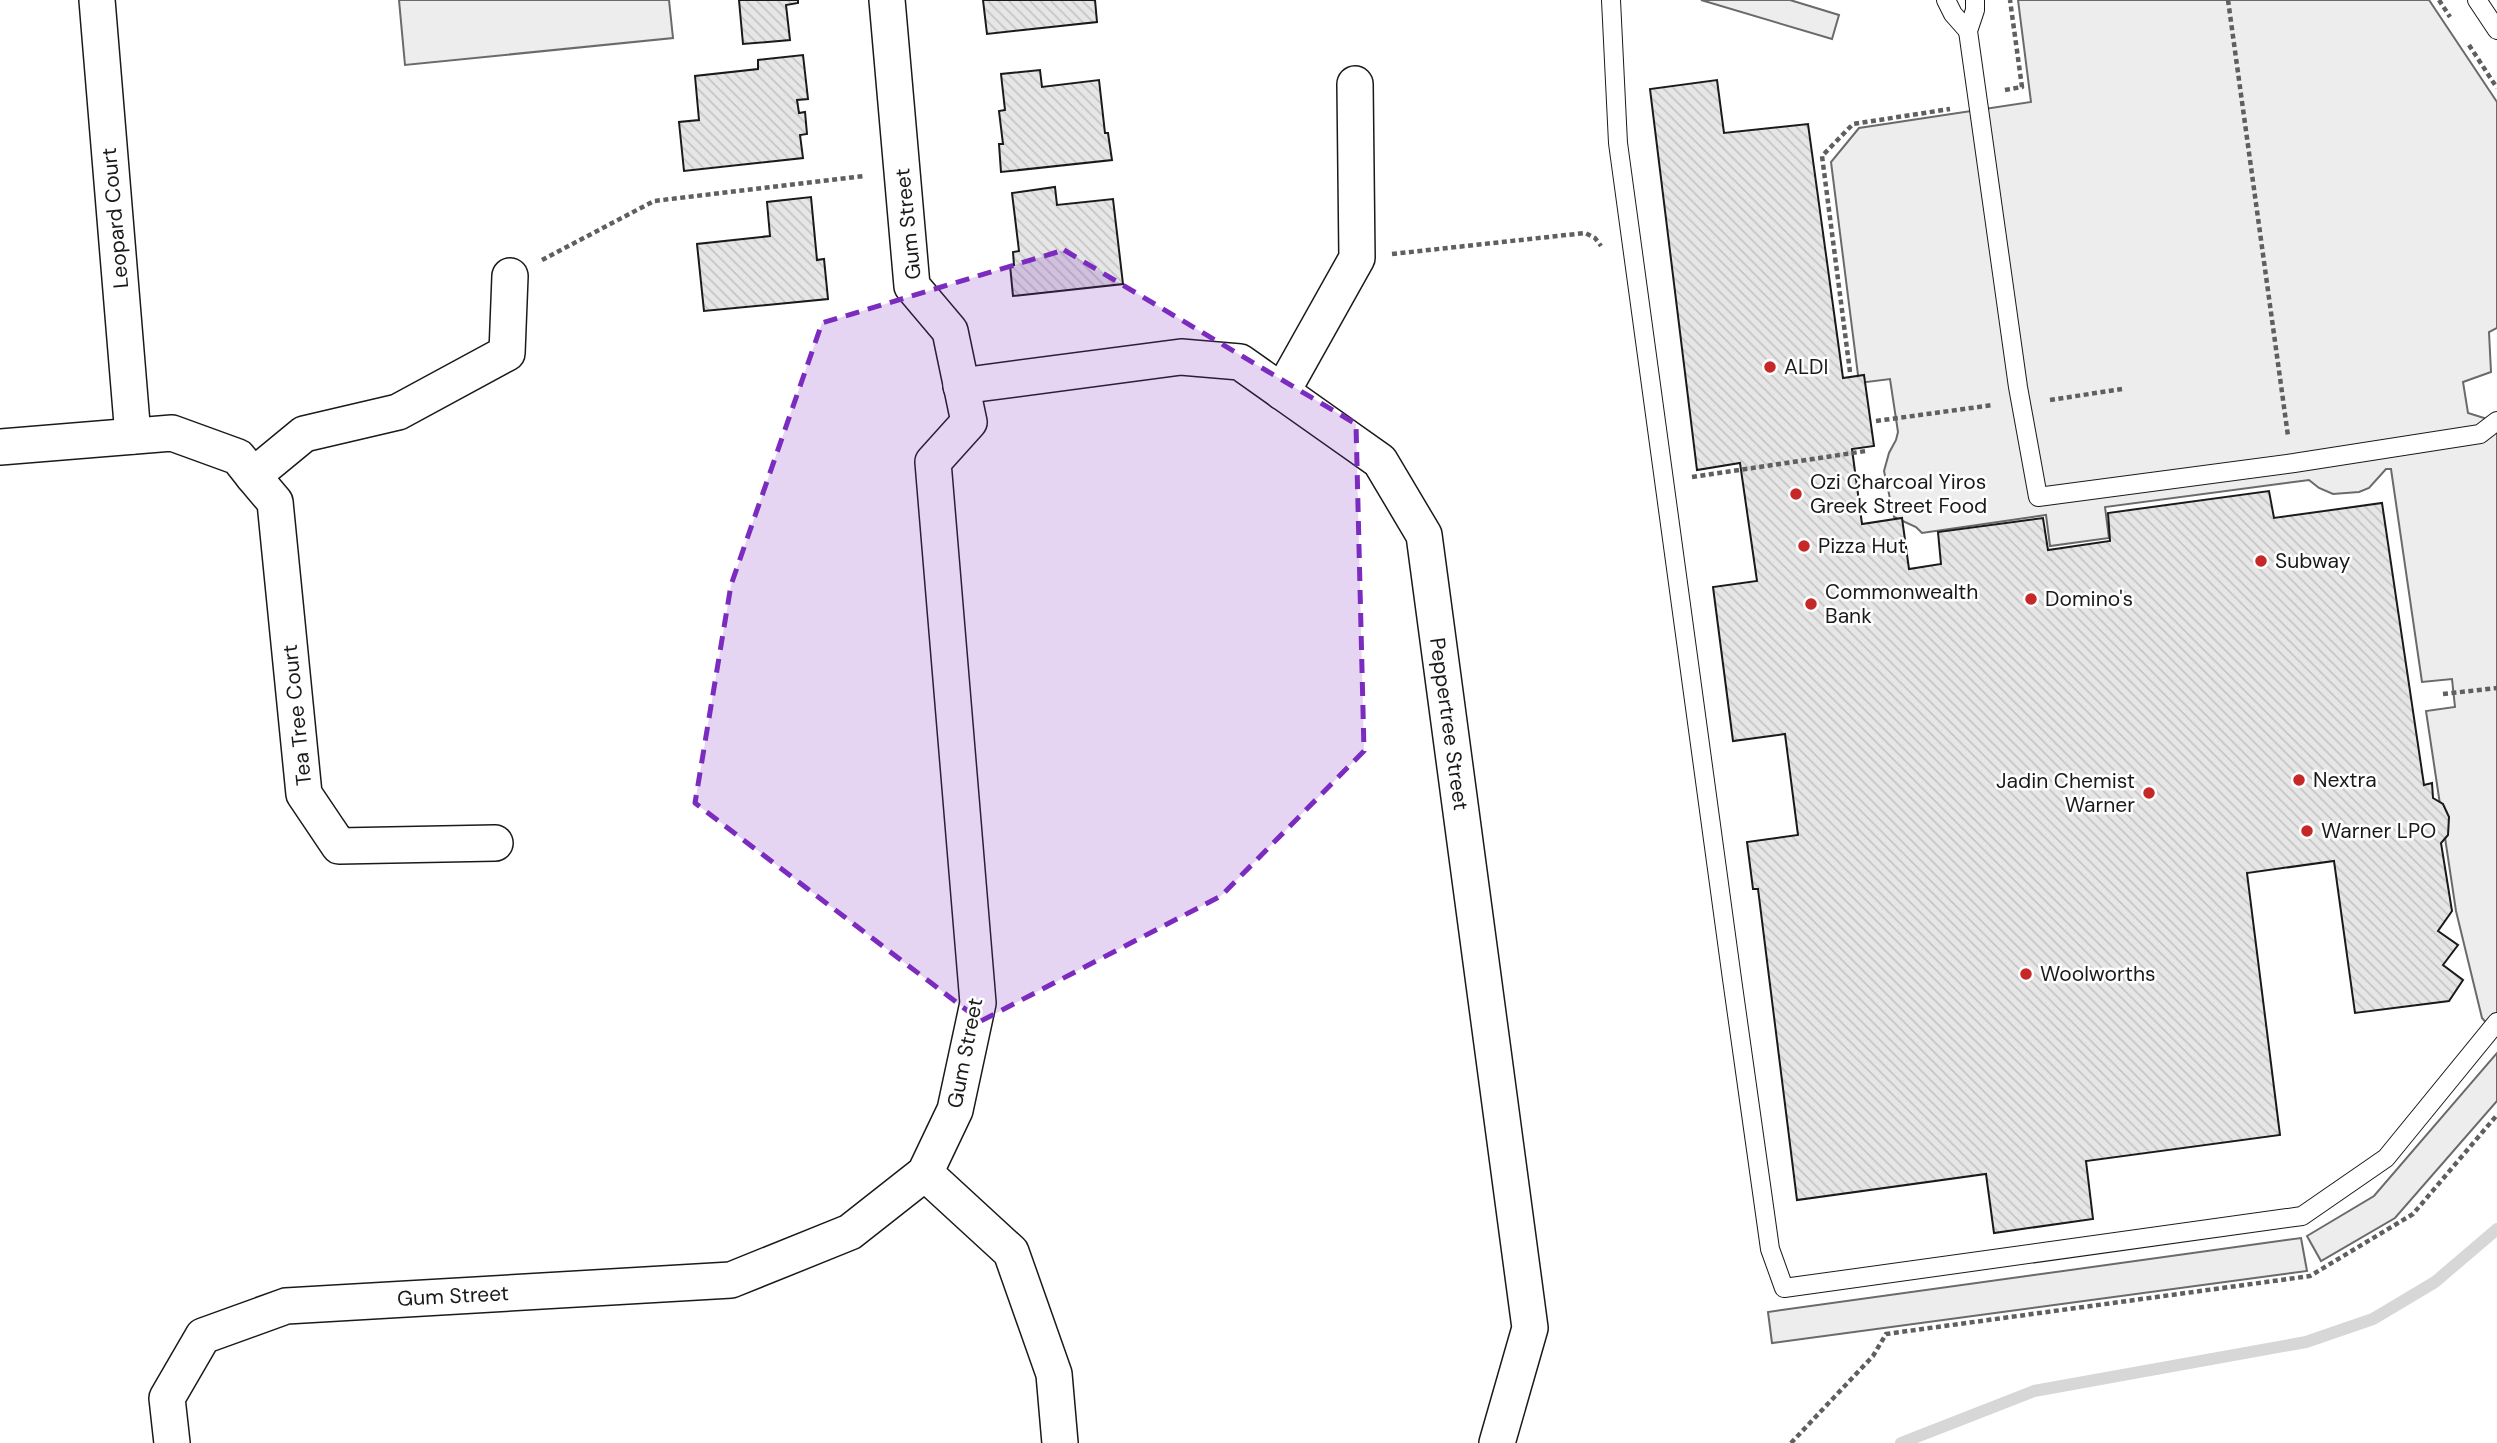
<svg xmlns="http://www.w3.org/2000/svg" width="2497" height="1443" font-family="'DM Sans',sans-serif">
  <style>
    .built { fill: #ededed; stroke: #6a6a6a; stroke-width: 2 }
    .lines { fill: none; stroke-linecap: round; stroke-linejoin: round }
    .stream { stroke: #d7d7d7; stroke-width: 12 }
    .building { fill: url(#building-back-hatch); stroke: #1a1a1a; stroke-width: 2 }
    .service-casing { stroke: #1a1a1a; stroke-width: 20 }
    .minor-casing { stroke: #1a1a1a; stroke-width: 38 }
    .path { stroke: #5f5f5f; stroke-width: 4.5; stroke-dasharray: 5 3.5; stroke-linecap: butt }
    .service { stroke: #fff; stroke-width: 18 }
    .minor { stroke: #fff; stroke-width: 35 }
    .marked { fill: #7b2cbf; fill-opacity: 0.2; stroke: #7b2cbf; stroke-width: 5; stroke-dasharray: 14 9; stroke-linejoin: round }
    .poi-dot { fill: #c62828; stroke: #fff; stroke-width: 2.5 }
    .labels { text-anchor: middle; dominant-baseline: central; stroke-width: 5; stroke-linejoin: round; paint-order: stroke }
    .street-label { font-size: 21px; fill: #1a1a1a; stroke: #fff }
    .poi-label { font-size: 21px; fill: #1a1a1a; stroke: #fff; text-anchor: start }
  </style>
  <defs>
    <pattern id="building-back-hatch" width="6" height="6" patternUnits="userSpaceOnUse" patternTransform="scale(1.75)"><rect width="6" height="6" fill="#e6e6e6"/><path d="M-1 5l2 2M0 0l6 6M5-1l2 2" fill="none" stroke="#c5c5c5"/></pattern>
  </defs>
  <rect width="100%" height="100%" fill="#fff"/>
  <!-- built -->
  <g class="built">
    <path d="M399,0H669L673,38L405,65Z"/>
    <path d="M1701,0H1790L1839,15L1832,39Z"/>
    <path d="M2018,0H2429L2497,102V328L2489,332L2491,372L2463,382L2468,413L2497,422V1035L2482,1018L2456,911L2426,711L2455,707L2452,679L2422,682L2391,469H2386L2369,488L2359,492L2333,494L2319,488L2309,480L2105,507L2109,538L2050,546L2046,515L1922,533L1916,527L1894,517L1884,471L1889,453L1896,440L1898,432L1890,379L1859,383L1831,162L1859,128L2031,102Z"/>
    <path d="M2497,1053V1101L2395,1218L2321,1261L2307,1236L2374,1196Z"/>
    <path d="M2301,1238L2307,1271L1772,1343L1768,1312Z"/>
  </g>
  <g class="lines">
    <!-- stream -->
    <path class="stream" d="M1901,1443L2034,1391L2306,1342L2373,1319L2435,1282L2497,1229"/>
  </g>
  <!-- building -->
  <g class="building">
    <path d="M739,0H798V3L786,5L790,40L743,44Z"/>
    <path d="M983,0H1095L1097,22L987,34Z"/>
    <path d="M803,55L808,99L797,100L799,113L805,112L807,134L800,135L803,158L684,171L679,122L699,120L695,76L758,69V60Z"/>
    <path d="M1040,70L1042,87L1099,80L1105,133H1108L1112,160L1001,172L999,144H1003L999,111L1005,110L1001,74Z"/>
    <path d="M1717,80L1724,133L1808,124L1843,378L1864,375L1874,446L1852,449L1862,524L1902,518L1909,569L1941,564L1938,532L2043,518L2048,550L2110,541L2108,513L2269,491L2274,518L2382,503L2424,785L2432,783L2433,798L2443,804L2449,817L2448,835L2441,843L2452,911L2438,931L2458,945L2443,965L2463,980L2449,1001L2355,1013L2334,861L2247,873L2280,1135L2086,1161L2093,1219L1994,1233L1986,1174L1797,1200L1758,889H1753L1747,842L1798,835L1785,734L1733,741L1713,587L1757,581L1740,463L1697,470L1650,89Z"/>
    <path d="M1055,187L1057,205L1113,199L1123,284L1013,296L1010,265H1014L1013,252L1019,251L1012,193Z"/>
    <path d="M811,197L817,260L824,259L828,299L704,311L697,244L770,236L767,202Z"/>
  </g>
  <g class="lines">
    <defs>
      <g id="service">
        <path d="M1611,0L1618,143L1732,979L1770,1249L1784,1288L2302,1216L2386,1158L2497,1022"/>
        <path d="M1946,0L1953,14L1968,31"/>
        <path d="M1975,0V10L1968,31L2018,387L2038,497L2294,463L2480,434L2497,421"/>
        <path d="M2477,0L2497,30"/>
      </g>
      <g id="minor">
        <path d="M97,0L133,436"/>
        <path d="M961,386L1181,357L1240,362L1380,461L1424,535L1530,1328L1497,1443"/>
        <path d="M1282,392L1357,258L1355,84"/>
        <path d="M0,447L172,433L238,457L253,476L304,434L398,412L507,353L510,276"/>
        <path d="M253,476L275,502L304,794L339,846L495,843"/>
        <path d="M925,1173L1011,1252L1054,1374L1060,1443"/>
        <path d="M172,1443L167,1398L203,1336L286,1306L731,1280L850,1232L925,1173L955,1110L978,1003L933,462L969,422L950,331L912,286L887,0"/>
      </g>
    </defs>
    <!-- service casing -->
    <use href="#service" class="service-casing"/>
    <!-- minor casing -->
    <use href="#minor" class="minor-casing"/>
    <!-- path -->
    <g class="path">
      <path d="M2228,0L2288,436"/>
      <path d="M2439,0L2450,17"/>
      <path d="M2469,45L2497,88"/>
      <path d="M2005,90L2022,87L2010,0"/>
      <path d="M1392,254L1585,233L1595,238L1601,246"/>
      <path d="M542,260L654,201L864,176"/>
      <path d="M1850,372L1822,156L1853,124L1950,109"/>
      <path d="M2050,400L2122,389"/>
      <path d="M1876,421L1993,405"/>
      <path d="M1692,477L1866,451"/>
      <path d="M2443,694L2497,688"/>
      <path d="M1791,1443L1873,1356L1886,1334L2310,1276L2413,1214L2497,1115"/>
    </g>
    <!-- service -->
    <use href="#service" class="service"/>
    <!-- minor -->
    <use href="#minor" class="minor"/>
  </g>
  <!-- marked area -->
  <path class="marked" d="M1064,250L1356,424L1364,751L1221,896L981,1021L695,803L731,585L822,323Z"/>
  <!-- markers -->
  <g class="poi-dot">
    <circle cx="1770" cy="367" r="7"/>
    <circle cx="1796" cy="494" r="7"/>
    <circle cx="1804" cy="546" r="7"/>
    <circle cx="2261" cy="561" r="7"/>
    <circle cx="2031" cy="599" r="7"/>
    <circle cx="1811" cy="604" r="7"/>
    <circle cx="2299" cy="780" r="7"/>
    <circle cx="2149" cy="793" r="7"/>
    <circle cx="2307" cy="831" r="7"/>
    <circle cx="2026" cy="974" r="7"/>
  </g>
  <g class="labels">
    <!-- street labels -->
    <g class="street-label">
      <text transform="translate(115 218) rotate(-95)">Leopard Court</text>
      <text transform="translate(908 224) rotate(-96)">Gum Street</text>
      <text transform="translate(297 715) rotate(-96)">Tea Tree Court</text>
      <text transform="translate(1449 724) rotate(82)">Peppertree Street</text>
      <text transform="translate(965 1053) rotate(-79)">Gum Street</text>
      <text transform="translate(453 1296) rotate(-3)">Gum Street</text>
    </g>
    <!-- poi labels -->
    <g class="poi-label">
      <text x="1784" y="367">ALDI</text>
      <text x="1810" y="482">Ozi Charcoal Yiros<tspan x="1810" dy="24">Greek Street Food</tspan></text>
      <text x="1818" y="546">Pizza Hut</text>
      <text x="2275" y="561">Subway</text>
      <text x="1825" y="592">Commonwealth<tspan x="1825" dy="24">Bank</tspan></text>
      <text x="2045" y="599">Domino's</text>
      <text x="2313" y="780">Nextra</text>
      <text x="2135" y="781" text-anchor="end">Jadin Chemist<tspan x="2135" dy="24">Warner</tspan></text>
      <text x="2321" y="831">Warner LPO</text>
      <text x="2040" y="974">Woolworths</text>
    </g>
  </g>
</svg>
